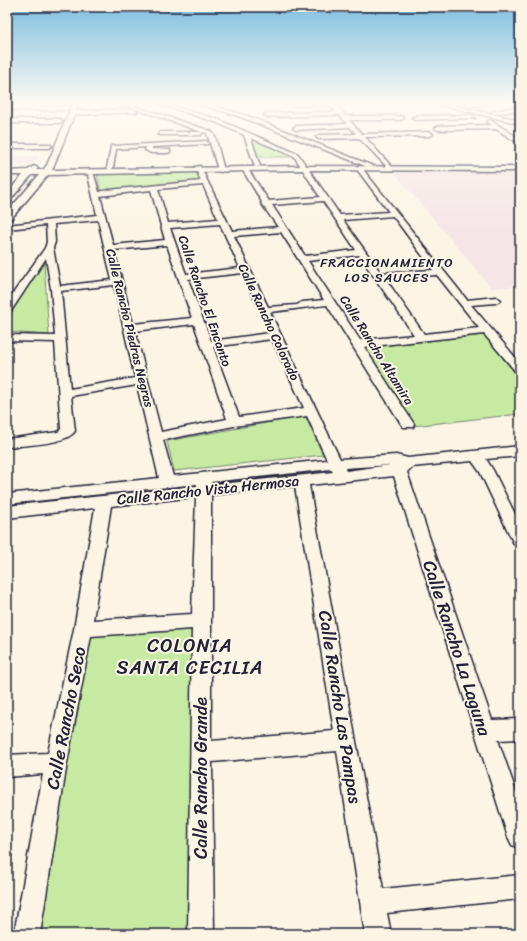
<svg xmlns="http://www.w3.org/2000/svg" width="527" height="941" font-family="Sriracha,sans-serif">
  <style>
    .built { fill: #f5e5e7 }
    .green { fill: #c7eaa3; stroke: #74866f }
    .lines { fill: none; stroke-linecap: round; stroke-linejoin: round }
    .minor-casing { stroke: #22223b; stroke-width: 3 }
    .major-casing { stroke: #22223b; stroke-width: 3 }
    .minor { fill: #fcf5e5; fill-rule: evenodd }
    .major { fill: #fcf5e5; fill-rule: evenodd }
    .labels { text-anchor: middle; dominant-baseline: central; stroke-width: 4; stroke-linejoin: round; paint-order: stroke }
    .far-neighbourhood-label { font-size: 13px; letter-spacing: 1px; fill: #22223b; stroke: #fcf5e5 }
    .far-street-label { font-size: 13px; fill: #22223b; stroke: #fcf5e5 }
    .street-label { font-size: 15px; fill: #22223b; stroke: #fcf5e5 }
    .near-street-label { font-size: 18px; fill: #22223b; stroke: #fcf5e5 }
    .near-neighbourhood-label { font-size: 19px; letter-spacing: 1px; fill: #22223b; stroke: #fcf5e5 }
  </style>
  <rect width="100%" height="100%" fill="#fcf5e5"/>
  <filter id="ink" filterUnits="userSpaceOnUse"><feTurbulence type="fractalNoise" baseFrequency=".025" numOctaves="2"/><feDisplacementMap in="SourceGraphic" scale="8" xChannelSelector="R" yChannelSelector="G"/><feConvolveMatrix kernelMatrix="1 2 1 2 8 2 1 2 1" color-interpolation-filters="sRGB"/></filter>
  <g filter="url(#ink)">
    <!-- built -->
    <g class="built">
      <path d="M7,156H40L31,166H7Z"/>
      <path d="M391,169L520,170V286L492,288Z"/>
    </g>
    <!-- green -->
    <g class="green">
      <path d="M250,136L294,154L295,157H257Z"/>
      <path d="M197,172L203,185L101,194L97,173Z"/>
      <path d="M44,263L49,335L7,332V319Z"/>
      <path d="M484,335L520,379V414L413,426L362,348Z"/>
      <path d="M305,416L323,455L174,471L167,441Z"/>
      <path d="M195,629L194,934H35L84,630Z"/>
    </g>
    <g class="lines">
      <defs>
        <g id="minor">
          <path d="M119,103H125L211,131L215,136L224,170L221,172L218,170L207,133L203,132L201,135H158L160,132H202Z"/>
          <path d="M157,103H163L219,120L298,154L340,215L389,212L356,168L361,167L467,300L496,297L501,300L496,303L471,305L520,363V373L516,372L484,334L364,347L414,424L413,427H403L327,305C307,307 290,310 270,312L340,459L396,455L408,458L520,446V456L486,459L493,470L520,524V546L514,544L480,472L472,461L412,467L407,472L492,720L520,719V739L498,740L520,803V849L512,845L508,837L394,476L309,485L383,889L520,875V899L387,913L391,934H365L337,751L212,762L214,934H188L192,629L91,636L67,763L40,934H14L43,774L7,777V755L48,753L74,629L95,508L7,518V506L197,486V484L7,504V494L159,478L137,385L71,396L75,431C66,445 23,445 7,447V439L58,432L61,429L55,342L7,341V335L55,336L51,289L46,258L11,311L7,312V302L45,248L47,242L46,225L7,229V225L97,215L88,175L91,173L94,175L99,192L108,190L201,181L195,167L200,166L232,231L278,227L261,203L262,202L242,169L243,168H247L269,201L320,197L294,156L251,138L260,166L255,167L244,135L215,122ZM203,185L218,219L168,223L158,189ZM151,190L165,240L113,245L100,196ZM323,201L356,250L305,256L272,205ZM393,216L433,270L381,273L343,220ZM98,220L112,280L60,286L53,248L55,242L54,224ZM220,224L240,268L186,274L170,228ZM281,232L324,300L302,302L297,305L268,307L234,236ZM167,245L192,318L133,324L114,250ZM359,255L414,335L360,340L308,261ZM243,273L270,333L211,341L188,279ZM437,275L479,328L424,334L385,278ZM114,285L135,378L70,389L61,291ZM194,324L227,419L161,432L135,331ZM272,339L304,408L239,417L213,347ZM307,416L327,460L173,476L163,440L234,426ZM390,465L346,471L345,468ZM331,469L333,472L211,485V482ZM295,486L334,731L211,741V495ZM196,497L192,614L93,620L111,506Z"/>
          <path d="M196,103H202L245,115L373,166L368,167L241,117Z"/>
          <path d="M358,103L336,105L346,116H401L404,118L401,120H349L362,134L430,132L433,134L430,136L365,137L392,167V169L390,170L359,138L319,139L316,137L319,135L356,134L350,127L296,130L293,128L296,126L347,124L339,115L267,117L264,115L267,113L336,112L330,105L289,106L291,104Z"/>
          <path d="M434,103H441L520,120V124Z"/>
          <path d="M483,103H494L466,107L464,106Z"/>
          <path d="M16,104H20L19,107L66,106L69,108L66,110H13Z"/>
          <path d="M520,106V110L494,114L491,112Z"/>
          <path d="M135,109L137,112L72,115L69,113L72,111Z"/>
          <path d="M473,115L475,118L415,120L412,118L415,116Z"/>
          <path d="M7,119H60L63,121L60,123H7Z"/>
          <path d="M490,120L520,139V144L496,129L438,130L435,128L438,126L492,125L487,122Z"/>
          <path d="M206,141L209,143L208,144L152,147V149L170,150V152L168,153H151L145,150L146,147L116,149L113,168L110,170L107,168L111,146Z"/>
          <path d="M7,144H49L52,146L49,148H7Z"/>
        </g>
        <path id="major" d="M73,103H79L52,170L303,166L520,167V171L303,170L48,175L10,220L7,221V212L39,175H32L10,200L7,201V193L23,175H7V171L28,170L34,166L38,168L36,170H43L47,165Z"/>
      </defs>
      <!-- minor casing -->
      <use href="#minor" class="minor-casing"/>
      <!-- major casing -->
      <use href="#major" class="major-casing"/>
      <!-- minor -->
      <use href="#minor" class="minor"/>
      <!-- major -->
      <use href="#major" class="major"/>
    </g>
  </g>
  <!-- sky -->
  <linearGradient id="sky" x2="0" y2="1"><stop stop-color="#7cbddf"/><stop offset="0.44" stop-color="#fefaf3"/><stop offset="1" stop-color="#fefaf3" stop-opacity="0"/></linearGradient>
  <rect width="527" height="234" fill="url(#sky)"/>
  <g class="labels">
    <!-- far-neighbourhood labels -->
    <g class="far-neighbourhood-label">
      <text x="387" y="262">FRACCIONAMIENTO<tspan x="387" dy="15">LOS SAUCES</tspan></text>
    </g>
    <!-- far-street labels -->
    <g class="far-street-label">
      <text transform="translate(205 301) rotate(71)">Calle Rancho El Encanto</text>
      <text transform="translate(269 322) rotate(65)">Calle Rancho Colorado</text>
      <text transform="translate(130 328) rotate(76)">Calle Rancho Piedras Negras</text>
      <text transform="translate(377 350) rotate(58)">Calle Rancho Altamira</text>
    </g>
    <!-- street labels -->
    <g class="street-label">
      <text transform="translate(208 490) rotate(-6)">Calle Rancho Vista Hermosa</text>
    </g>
    <!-- near-street labels -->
    <g class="near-street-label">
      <text transform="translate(457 648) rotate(72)">Calle Rancho La Laguna</text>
      <text transform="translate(340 707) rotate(81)">Calle Rancho Las Pampas</text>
      <text transform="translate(66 718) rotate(-79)">Calle Rancho Seco</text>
      <text transform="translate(201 778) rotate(-90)">Calle Rancho Grande</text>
    </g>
    <!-- near-neighbourhood labels -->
    <g class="near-neighbourhood-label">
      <text x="190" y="645">COLONIA<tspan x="190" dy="22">SANTA CECILIA</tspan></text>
    </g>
  </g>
  <!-- margin -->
  <rect width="527" height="941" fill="none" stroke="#fcf5e5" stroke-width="24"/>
  <rect x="12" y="12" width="503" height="917" fill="none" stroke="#22223b" stroke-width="1.5" filter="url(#ink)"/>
</svg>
